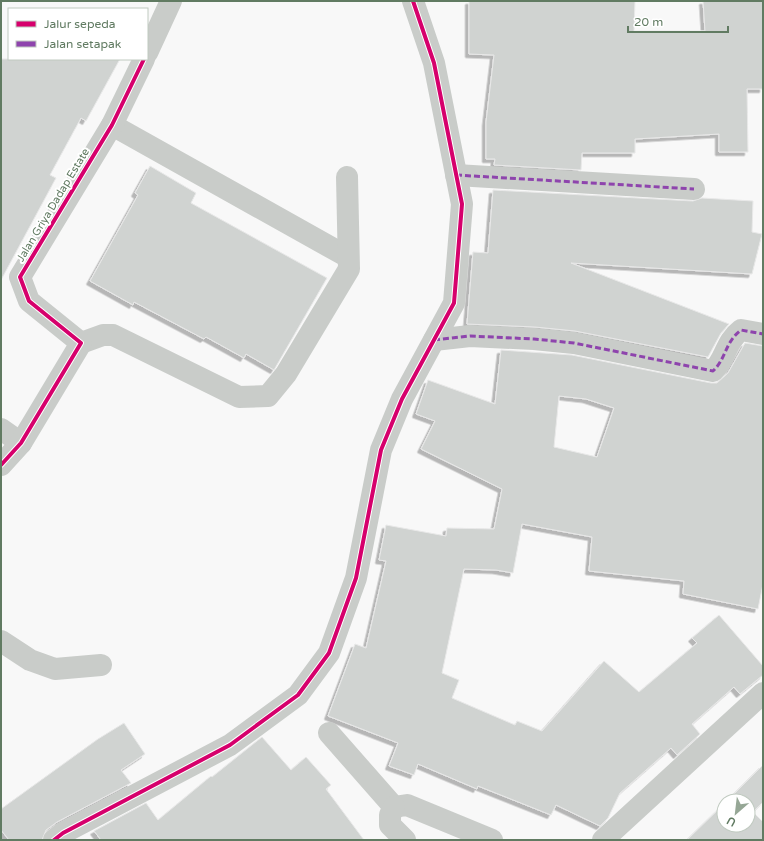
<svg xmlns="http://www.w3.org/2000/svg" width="764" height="841" font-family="'Varela Round',sans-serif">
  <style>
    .building { fill: #d0d3d1; stroke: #e8e8e8; fill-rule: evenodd; filter: url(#shadow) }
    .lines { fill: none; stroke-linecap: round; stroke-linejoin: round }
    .minor { stroke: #c9ccc9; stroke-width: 22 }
    .quiet { stroke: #8e44ad; stroke-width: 3; stroke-dasharray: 6 3; stroke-linecap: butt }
    .cycleway-casing { stroke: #fff; stroke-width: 6 }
    .cycleway { stroke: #d6006c; stroke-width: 4 }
    .labels { text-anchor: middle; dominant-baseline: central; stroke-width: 4; stroke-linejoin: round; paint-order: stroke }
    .street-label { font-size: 11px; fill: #617b62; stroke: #fff }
  </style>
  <defs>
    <filter id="shadow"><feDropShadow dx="-3.5" dy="3.5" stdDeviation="0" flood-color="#0004"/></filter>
  </defs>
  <rect width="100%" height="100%" fill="#f8f8f8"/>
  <!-- building -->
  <g class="building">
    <path d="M469,1H635L634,31H705L703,1H763V89H747L748,152H719V134L635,139V153H582L581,170L494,165L495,159H486V122L494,55L469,54Z"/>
    <path d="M1,59H120L86,121L81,118L50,175L56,178L1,280Z"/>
    <path d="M150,166L196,193L191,203L327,278L274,370L246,354L244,358L206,337L204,339L134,302L133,305L90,281L138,195L135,193Z"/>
    <path d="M493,190L693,201L702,198L753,201L752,232L762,234L752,274L571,263L729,324L721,333L708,357L575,331L535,327L467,324L473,252L488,253Z"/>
    <path d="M745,343L763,346V584L758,609L683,594L684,581L589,571L592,537L522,524L513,573L496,570L464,569L442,673L459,680L452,698L515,725L517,721L542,731L604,661L639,692L697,643L692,638L719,615L763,666V675L740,694L734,687L692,724L700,734L677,755L671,748L620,793L608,818L600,826L556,805L551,815L478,786L477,789L418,764L414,775L389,766L398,743L328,716L355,644L366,648L386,561L379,560L386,525L446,536L447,528L494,529L502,489L421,449L435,421L416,414L428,380L495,404L501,350L572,355L711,383H717L728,373ZM559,396L586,399L614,408L597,457L554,447Z"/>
    <path d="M124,723L145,754L121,770L131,783L57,822L46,830L42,840H9L1,830V809L98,739Z"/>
    <path d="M262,737L291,770L306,757L331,785L326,789L364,840H101L94,831L146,803L158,820L211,776L212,777Z"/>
    <path d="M763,765V802L753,812L763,822V840H687L724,804V825H748V801H727Z"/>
  </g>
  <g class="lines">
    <!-- minor -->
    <g class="minor">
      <path d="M147,53L171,1"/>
      <path d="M112,125L348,257"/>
      <path d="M456,175L694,189"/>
      <path d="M434,340L470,336L534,339L574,343L713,371C726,359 725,342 741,330L763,334"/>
      <path d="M81,343L103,335H113L239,397L268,396L286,374L349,269L347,177"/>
      <path d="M1,429L21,443"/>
      <path d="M1,465L21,443L81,343L29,301L20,277L112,125L144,59"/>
      <path d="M1,641L30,660L55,669L101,665"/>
      <path d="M329,733L394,807"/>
      <path d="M394,807L407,805L492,840"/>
      <path d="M394,807L390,815V825L405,840"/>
      <path d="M54,840L63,833L230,745L298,695L329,653L356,578L381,450L402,399L454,303L462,204L434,63L413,1"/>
      <path d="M603,840L763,693"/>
    </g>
    <!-- quiet -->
    <g class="quiet">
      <path d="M456,175L694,189"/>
      <path d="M434,340L470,336L534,339L574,343L713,371C726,359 725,342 741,330L763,334"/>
    </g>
    <defs>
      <g id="cycleway">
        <path d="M1,465L21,443L81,343L29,301L20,277L112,125L144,59"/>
        <path d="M54,840L63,833L230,745L298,695L329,653L356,578L381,450L402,399L454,303L462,204L434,63L413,1"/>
      </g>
    </defs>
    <!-- cycleway casing -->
    <use href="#cycleway" class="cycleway-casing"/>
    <!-- cycleway -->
    <use href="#cycleway" class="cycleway"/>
  </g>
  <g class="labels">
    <!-- street labels -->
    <g class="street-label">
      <text transform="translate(53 205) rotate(-59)">Jalan Griya Dadap Estate</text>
    </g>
  </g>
  <!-- border -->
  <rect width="764" height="841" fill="none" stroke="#617b62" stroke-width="4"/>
  <!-- legend -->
  <rect x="8" y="8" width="140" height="52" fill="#ffffff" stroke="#c0cac0"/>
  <rect x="16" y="21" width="20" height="6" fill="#d6006c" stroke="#c0cac0"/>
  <text x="44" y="28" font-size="12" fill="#617b62">Jalur sepeda</text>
  <rect x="16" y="41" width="20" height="6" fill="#8e44ad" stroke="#c0cac0"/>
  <text x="44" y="48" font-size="12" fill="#617b62">Jalan setapak</text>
  <!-- north arrow -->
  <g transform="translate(736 813) rotate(208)"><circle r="19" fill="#ffffff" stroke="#c0cac0"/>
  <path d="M0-3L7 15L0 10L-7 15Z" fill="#96a796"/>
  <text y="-6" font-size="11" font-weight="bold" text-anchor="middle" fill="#617b62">U</text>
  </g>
  <!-- scale -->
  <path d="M628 26v6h100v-6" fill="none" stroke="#617b62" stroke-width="2"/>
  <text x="634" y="26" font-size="12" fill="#617b62" stroke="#ffffff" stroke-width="3" paint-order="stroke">20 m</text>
</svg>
